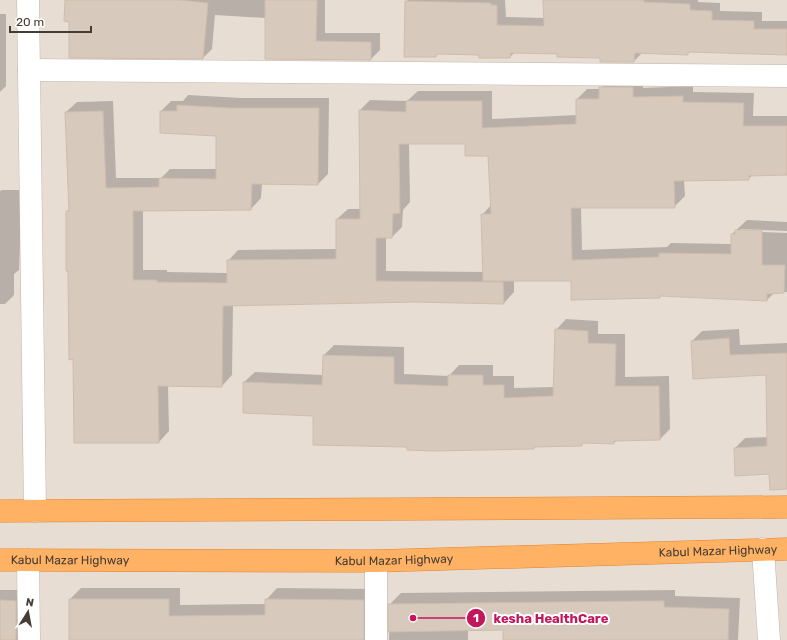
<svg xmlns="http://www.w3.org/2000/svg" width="787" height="640" font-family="Rubik,sans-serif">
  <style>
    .residential { fill: #e7ddd3 }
    .shadow { fill: #0003; fill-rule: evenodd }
    .building { fill: #d8c9bd; stroke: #d0bcad }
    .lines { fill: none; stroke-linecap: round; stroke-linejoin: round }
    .street-casing { stroke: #c1b5aa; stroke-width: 23 }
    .highway-casing { stroke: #e18330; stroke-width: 23 }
    .street { stroke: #fff; stroke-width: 22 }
    .highway { stroke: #ffb263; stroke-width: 22 }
    .labels { text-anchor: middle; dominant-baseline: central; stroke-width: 4; stroke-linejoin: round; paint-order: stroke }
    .street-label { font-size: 12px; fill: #453c34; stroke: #fff }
    .leader { fill: none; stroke: #c2185b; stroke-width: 1.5 }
    .callout-dot { fill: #c2185b; stroke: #fff; stroke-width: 1.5 }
    .mark-label { font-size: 12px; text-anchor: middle; font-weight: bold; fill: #fff }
    .callout-label { font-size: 13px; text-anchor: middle; font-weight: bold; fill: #c2185b; stroke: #fff; stroke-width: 4; stroke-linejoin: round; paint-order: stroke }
  </style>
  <rect width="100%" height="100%" fill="#f3ece5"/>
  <!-- residential -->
  <rect class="residential" x="0" y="0" width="787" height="640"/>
  <!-- shadow -->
  <g class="shadow">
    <path d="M66,0H325V33H380V50L371,59L266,58V18L215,15L212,49L203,58L70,21Z"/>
    <path d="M408,0H505L506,17L545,18L544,0H698V2L720,3V11L762,12V21H787V54L690,51L687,54L643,52L634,61L558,53L515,52L510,57L439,53L436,56L406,2Z"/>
    <path d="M0,14H6V86L0,92Z"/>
    <path d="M611,77H643V88L693,86V92L754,93L753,116H787V174L753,175L748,179L684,180L685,196L674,207H581L582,250L667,247L671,243L732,244V234L747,220L787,222V231L741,229V231L787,233V292H775L767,300L662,295L660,297L572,280H514V292L504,303L415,301L233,304L232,375L222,386L168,385L169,431L159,442L74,358L67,211L70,209L66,112L77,102L113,101L116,178H161L170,169H217V135L161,111L171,101H183L188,95L241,98H329L328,174L318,184H262L261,198L251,209L143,210V270H167V272L228,273V261L238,250L337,249V219L348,209H361L360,110L370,100L407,101L418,91H492V119L577,115V99L587,89H600ZM409,143H466L489,155L491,205L482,215L484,272L386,271V237H392L402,227L403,210L410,202Z"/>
    <path d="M2,190H22L19,270L14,274V295L5,304H0V191Z"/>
    <path d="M566,319L598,321V334H625V377L669,376L670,429L660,439L617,440L614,443L584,442L581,445L536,446L534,448L408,446L244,382L255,372L323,375L324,355L334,345L404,347V374L449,376L459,365H493V376H514V388L554,387L556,330Z"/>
    <path d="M739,329L740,345L787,343V473L735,448L745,438L768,437L767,374L692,341L702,331Z"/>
    <path d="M81,588H180V605L266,604V600L277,588L374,589L383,640H70V599Z"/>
    <path d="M0,590H27L31,640H0Z"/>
    <path d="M675,590V596L740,598L738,640H504V629H468V640H389L390,604L401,593Z"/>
  </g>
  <!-- building -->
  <g class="building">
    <path d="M65,0H180L208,3L203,59L69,58V22L64,21Z"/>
    <path d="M265,0H317L316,41L371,42V60L265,59Z"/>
    <path d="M543,0H644V2L690,4V10L712,11V20L754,21V29H787V55L688,52V55L635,53L634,62H600V58L557,57V54L511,53L510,58H479V55L437,54L436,57H404L405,1L491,3V5H497V25L544,26Z"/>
    <path d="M599,87H633V97L683,96V102L744,103L743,126H787V175L749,176V180L674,181L675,208H571L572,260L659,257V253L731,254V234H735V230H762V265H785L784,293L767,294V301L660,296V298L571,300V281H483L481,214H491L488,156H465V144H399L400,213L393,214L392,238H376V281L503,282L504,304L415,302L223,306L222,387L158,386L159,443H74L73,359L69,360L68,271H66V211H69L65,112L103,111L106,188L159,187V178L216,179V136L160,133V111H177V105L230,108H319L318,185L252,184L251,210L133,211V280H157V282L227,283V260L336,259V219H360L359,110L406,112V101H482V128L576,124V99H599Z"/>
    <path d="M555,329L588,331V343L616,344L615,386H659L660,440L614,441V444L582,443V446L534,447V449L434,451L407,450V447L313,445V416L243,413V382L322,385L323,355L394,357V384L448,386V375H483V385H504V398L553,396Z"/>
    <path d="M729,338L730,355L787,353V489L770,490L769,474L735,476L734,448L767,446L766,375L693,379L691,341Z"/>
    <path d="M69,599H169V616L265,615V599L364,600V640H69Z"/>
    <path d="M0,600L16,601V640H0Z"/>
    <path d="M642,601H664V607L729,609L728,640H503V630L388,632V604Z"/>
  </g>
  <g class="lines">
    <defs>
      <g id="street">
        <path d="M28,0L35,511"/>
        <path d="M29,70L787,76"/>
        <path d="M763,549L769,640"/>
        <path d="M28,560L29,640"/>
        <path d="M376,561V640"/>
      </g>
      <g id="highway">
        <path d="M0,511L787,507"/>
        <path id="s1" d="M0,560L376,561L787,549"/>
      </g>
    </defs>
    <!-- street casing -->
    <use href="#street" class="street-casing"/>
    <!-- highway casing -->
    <use href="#highway" class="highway-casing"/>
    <!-- street -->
    <use href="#street" class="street"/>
    <!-- highway -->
    <use href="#highway" class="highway"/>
  </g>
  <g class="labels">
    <!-- street labels -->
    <g class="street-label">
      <text stroke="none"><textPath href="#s1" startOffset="718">Kabul Mazar Highway</textPath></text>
      <text stroke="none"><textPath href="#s1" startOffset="70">Kabul Mazar Highway</textPath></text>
      <text stroke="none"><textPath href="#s1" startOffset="394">Kabul Mazar Highway</textPath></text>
    </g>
  </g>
  <!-- callouts -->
  <path class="leader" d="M413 618L476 618"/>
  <g class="callout-dot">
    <circle cx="413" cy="618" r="4"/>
    <circle cx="476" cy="618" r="10"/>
  </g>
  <g class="mark-label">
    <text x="476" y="622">1</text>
  </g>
  <g class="callout-label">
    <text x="551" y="623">kesha HealthCare</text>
  </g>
  <!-- north arrow -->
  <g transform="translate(28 612) rotate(11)" stroke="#ffffff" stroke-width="3" paint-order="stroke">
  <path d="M0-3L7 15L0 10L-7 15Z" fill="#453c34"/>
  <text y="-6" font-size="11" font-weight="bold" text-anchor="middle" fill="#453c34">N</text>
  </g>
  <!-- scale -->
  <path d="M10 26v6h81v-6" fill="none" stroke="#453c34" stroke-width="2"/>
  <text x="16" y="26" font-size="12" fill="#453c34" stroke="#ffffff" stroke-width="3" paint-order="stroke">20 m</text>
</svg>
